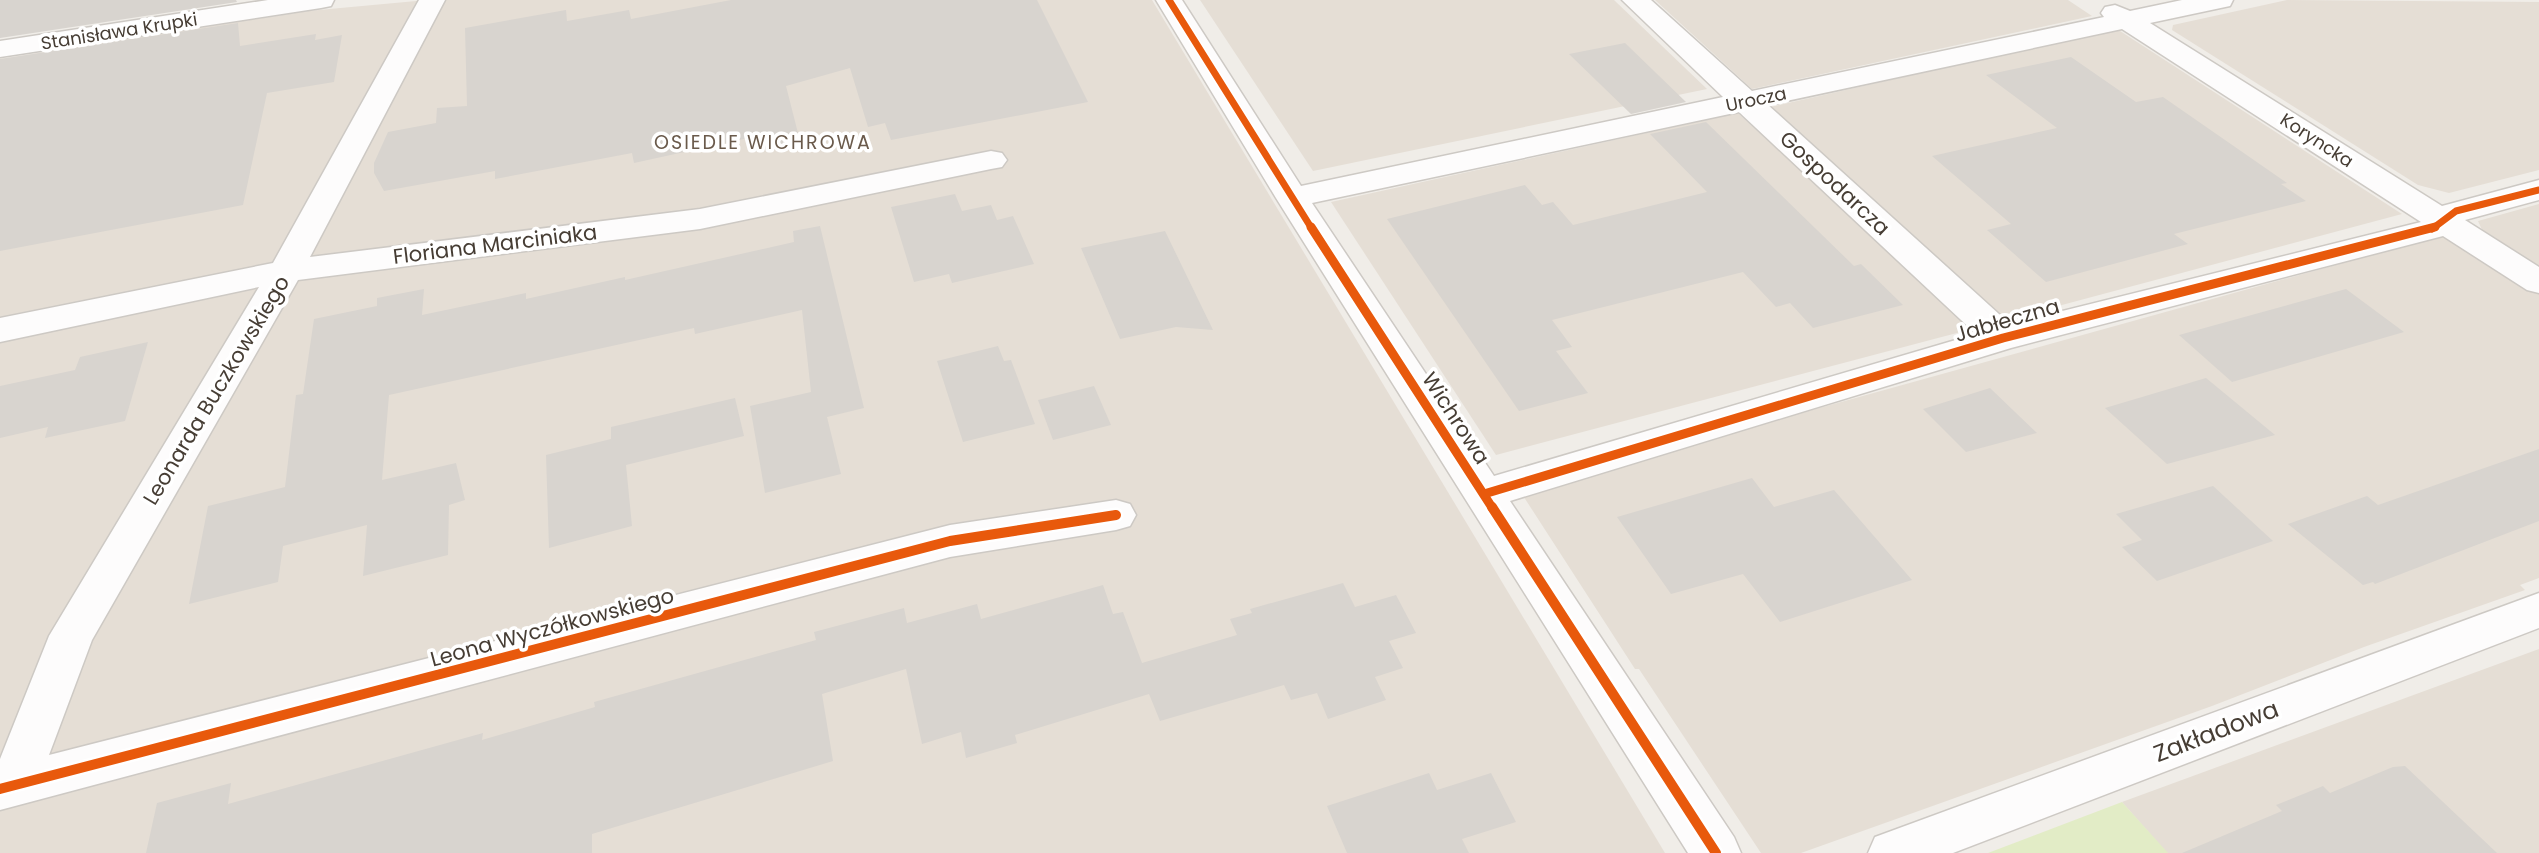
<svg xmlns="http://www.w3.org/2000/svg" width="2539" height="853" font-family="Poppins,sans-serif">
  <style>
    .residential { fill: #e5ded5 }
    .green { fill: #e2ecc6 }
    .building { fill: #d8d4cf }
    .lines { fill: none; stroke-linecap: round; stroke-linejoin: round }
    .minor-casing { stroke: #cdc9c4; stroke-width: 3 }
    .minor { fill: #fdfcfc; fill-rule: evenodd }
    .cycleway-far2-casing { stroke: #fff; stroke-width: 10 }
    .cycleway-far1-casing { stroke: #fff; stroke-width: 13 }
    .cycleway-casing { stroke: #fff; stroke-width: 15 }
    .cycleway-far2 { stroke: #e8590c; stroke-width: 7 }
    .cycleway-far1 { stroke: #e8590c; stroke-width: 9 }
    .cycleway { stroke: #e8590c; stroke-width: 10 }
    .labels { text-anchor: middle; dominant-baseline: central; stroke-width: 7; stroke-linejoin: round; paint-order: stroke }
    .far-street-label { font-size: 18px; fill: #463d34; stroke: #fff }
    .far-neighbourhood-label { font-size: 19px; letter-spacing: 2px; fill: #6a5a4b; stroke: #fff }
    .street-label { font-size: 21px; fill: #463d34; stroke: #fff }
    .near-street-label { font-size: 24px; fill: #463d34; stroke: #fff }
  </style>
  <rect width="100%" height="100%" fill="#f0ede8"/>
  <!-- residential -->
  <g class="residential">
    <path d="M427,0H1152L1665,853H0V59L308,11Z"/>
    <path d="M1200,0H1614L1707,89L1313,171Z"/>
    <path d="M1655,0H2068L2092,16L1752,89Z"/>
    <path d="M2287,0L2539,2V170L2449,193L2418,185L2172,30L2173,25Z"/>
    <path d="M2117,29L2402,214L2006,320L1770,107Z"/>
    <path d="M1738,113L1972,329L1496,455L1331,202Z"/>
    <path d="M2539,204V268L2484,234L2478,221Z"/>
    <path d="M2447,234L2539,293V578L2520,585L2525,590L2364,647L2212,706L1801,853H1761L1639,669H1635L1520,491Z"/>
    <path d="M2539,649V853H2167L2122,802Z"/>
  </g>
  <!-- green -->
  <path class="green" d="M2122,802L2168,853H1988Z"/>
  <!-- building -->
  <g class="building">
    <path d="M0,0H236L237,2L0,38Z"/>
    <path d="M731,0H1037L1088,102L891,140L885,123L868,127L850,68L786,86L800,141L757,150L753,137L634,163L632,153L495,179V171L384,191L374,173V163L388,132L436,123L437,108L467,106L465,28L566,10L567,21L629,10L631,19Z"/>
    <path d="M238,23L240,46L316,34L315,40L342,35L334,82L267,93L243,205L0,251V59Z"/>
    <path d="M1625,43L1686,102L1631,114L1569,54Z"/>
    <path d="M2071,57L2136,102L2163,97L2287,183L2281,184L2306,201L2174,234L2188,244L2046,282L1987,230L2011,224L1932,156L2057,128L1986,75Z"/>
    <path d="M1706,122L1854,266L1861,264L1903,305L1813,328L1790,303L1776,307L1743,272L1552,320L1572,347L1556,351L1588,393L1519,411L1387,219L1525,185L1542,205L1553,202L1573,225L1707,192L1650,134Z"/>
    <path d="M955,194L962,211L991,205L997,220L1013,216L1034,264L952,283L949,274L914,282L891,207Z"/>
    <path d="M820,226L864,408L827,417L841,474L765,493L750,406L811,392L802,310L695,334L694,328L389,395L382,480L456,463L465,500L449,505L448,555L363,576L367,525L283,546L278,582L189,604L208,506L285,487L296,395L303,394L314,319L377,306V298L424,289L422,315L526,293V299L625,277V280L794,242L793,231Z"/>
    <path d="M1165,231L1213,330L1176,327L1120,339L1081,248Z"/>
    <path d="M2346,289L2404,332L2232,382L2179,335Z"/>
    <path d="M148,342L125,421L45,438L48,427L0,438V386L75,370L80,357Z"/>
    <path d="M998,346L1004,361L1011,360L1035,424L963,442L937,361Z"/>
    <path d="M2206,378L2275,435L2167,464L2105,408Z"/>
    <path d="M1094,386L1111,425L1053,440L1038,400Z"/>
    <path d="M1990,388L2037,433L1966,452L1923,409Z"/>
    <path d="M735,398L744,436L626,465L632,526L549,548L546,455L611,439V427Z"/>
    <path d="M2539,449V521L2375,584L2373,582L2363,585L2288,524L2367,496L2378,505Z"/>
    <path d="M1752,478L1774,507L1834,490L1912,580L1780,622L1743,574L1671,594L1617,517Z"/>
    <path d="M2213,486L2273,541L2157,581L2122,547L2142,540L2116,514Z"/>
    <path d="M1343,583L1355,607L1396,595L1416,633L1389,641L1403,668L1375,677L1386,700L1328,719L1317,693L1291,700L1284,685L1160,721L1149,694L1015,735L1017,743L966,758L961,732L922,744L906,669L822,694L833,761L592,834V853H146L157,803L231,783L228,804L483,733L482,740L595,707L594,702L816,640L814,632L904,608L907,623L977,604L981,619L1103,585L1113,614L1123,612L1142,663L1237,635L1230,619L1252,613L1250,609Z"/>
    <path d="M2405,766L2497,853H2182L2282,811L2276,805L2323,786L2330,793L2393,767Z"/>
    <path d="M1429,773L1437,790L1491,773L1516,822L1462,839L1469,853H1347L1327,806Z"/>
  </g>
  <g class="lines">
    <defs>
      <g id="minor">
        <path d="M268,0H334L331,6L321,8L0,57V41Z"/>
        <path d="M419,0H445L310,257L700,209L991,151L1002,153L1007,160L1002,167L991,169L700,229L298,280L92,640L49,755L950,525L1116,500L1130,504L1136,515L1130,526L1116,530L950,557L0,810V759L49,636L259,287L0,342V318L273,263Z"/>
        <path d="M1156,0H1182L1301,186L1723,97L1622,0H1651L1752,91L2104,17L2101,13L2105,7L2115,5L2130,11L2182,0H2233L2230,6L2150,23L2442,206L2539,180V200L2465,220L2539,267V293L2527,290L2443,236L2011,348L1510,501L1734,837L1741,853H1688L1276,198ZM2122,29L2421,222L2010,324L1768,105ZM1739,112L1976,334L1494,476L1312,203Z"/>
        <path d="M2539,593V628L1953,853H1868L1875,837Z"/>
      </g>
    </defs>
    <!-- minor casing -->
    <use href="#minor" class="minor-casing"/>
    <!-- minor -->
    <use href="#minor" class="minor"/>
    <defs>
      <g id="cycleway-far2">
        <path d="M1169,0L1312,229"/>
        <path d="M2432,229L2456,211L2539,190"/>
      </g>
      <g id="cycleway-far1">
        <path d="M1311,227L1493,509"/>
        <path d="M1484,494L2003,338L2435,227"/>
      </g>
      <g id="cycleway">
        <path d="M1492,507L1716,853"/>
        <path d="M0,789L950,541L1116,515"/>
      </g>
    </defs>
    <!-- cycleway-far2 casing -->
    <use href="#cycleway-far2" class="cycleway-far2-casing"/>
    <!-- cycleway-far1 casing -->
    <use href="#cycleway-far1" class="cycleway-far1-casing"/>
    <!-- cycleway casing -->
    <use href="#cycleway" class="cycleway-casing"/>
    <!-- cycleway-far2 -->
    <use href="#cycleway-far2" class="cycleway-far2"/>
    <!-- cycleway-far1 -->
    <use href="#cycleway-far1" class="cycleway-far1"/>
    <!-- cycleway -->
    <use href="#cycleway" class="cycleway"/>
  </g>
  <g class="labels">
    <!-- far-street labels -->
    <g class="far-street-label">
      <text transform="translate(119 31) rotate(-9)">Stanisława Krupki</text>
      <text transform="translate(1756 99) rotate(-12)">Urocza</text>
      <text transform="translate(2317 140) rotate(33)">Koryncka</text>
    </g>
    <!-- far-neighbourhood labels -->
    <g class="far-neighbourhood-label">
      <text x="763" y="142">OSIEDLE WICHROWA</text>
    </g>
    <!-- street labels -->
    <g class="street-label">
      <text transform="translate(1835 183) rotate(43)">Gospodarcza</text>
      <text transform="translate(495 244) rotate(-7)">Floriana Marciniaka</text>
      <text transform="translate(2007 320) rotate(-16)">Jabłeczna</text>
      <text transform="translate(216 390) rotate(-59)">Leonarda Buczkowskiego</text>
      <text transform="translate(1456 418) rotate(57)">Wichrowa</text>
      <text transform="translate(552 627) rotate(-15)">Leona Wyczółkowskiego</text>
    </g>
    <!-- near-street labels -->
    <g class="near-street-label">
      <text transform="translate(2216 731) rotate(-21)">Zakładowa</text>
    </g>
  </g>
</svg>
